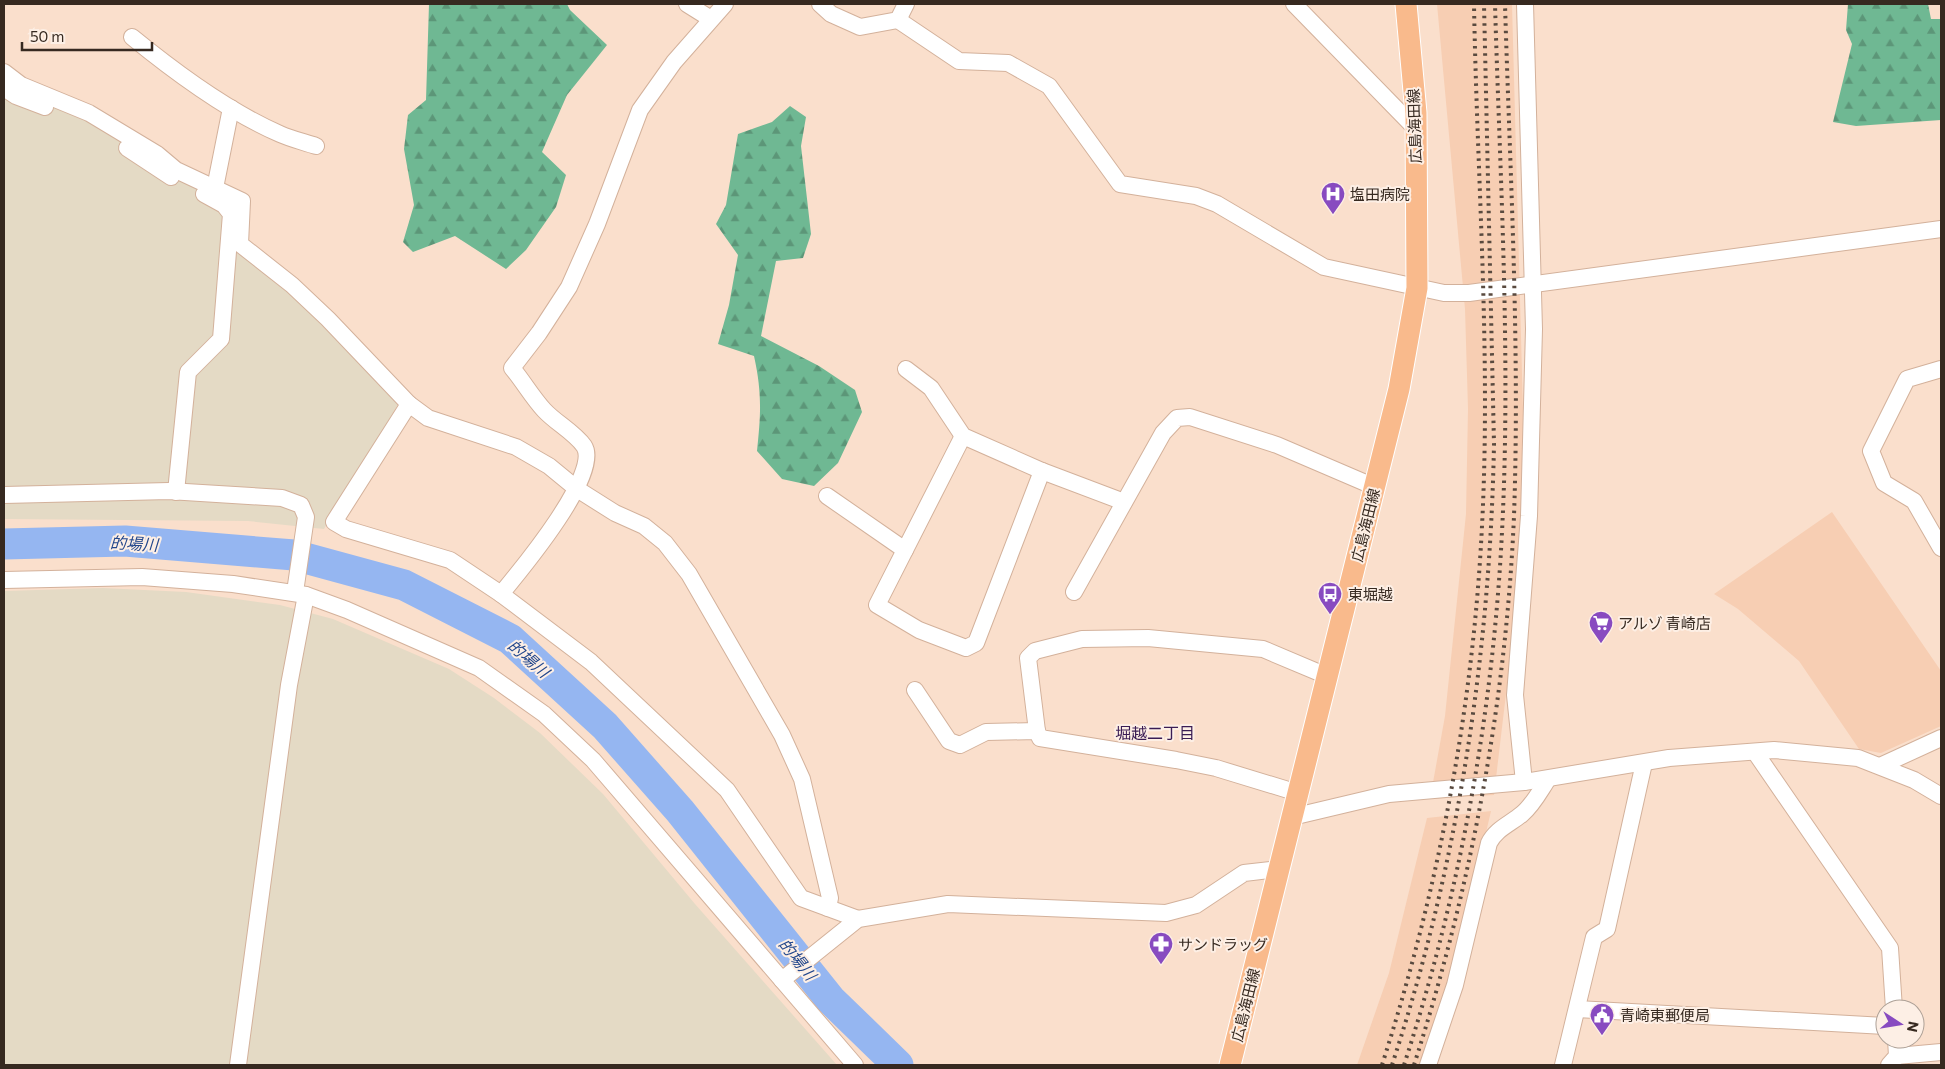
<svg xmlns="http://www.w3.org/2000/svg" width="1945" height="1069" font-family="Commissioner,'Noto Sans JP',sans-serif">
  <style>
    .built { fill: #f7ceb3 }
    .industrial { fill: #e4dac5 }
    .forest { fill: url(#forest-firs) }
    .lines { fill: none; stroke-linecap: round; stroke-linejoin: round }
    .river { stroke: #95b6f1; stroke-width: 31 }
    .minor-casing { stroke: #d3b19b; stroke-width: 18 }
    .major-casing { stroke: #fff; stroke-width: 23 }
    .minor { stroke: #fff; stroke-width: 16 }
    .major { stroke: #f9ba8c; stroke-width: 21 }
    .rail { stroke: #594a3f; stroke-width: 4; stroke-dasharray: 2.5 5; stroke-linecap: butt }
    .labels { text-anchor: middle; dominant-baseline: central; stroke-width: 4; stroke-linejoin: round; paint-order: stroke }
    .street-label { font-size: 15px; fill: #362920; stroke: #fdefe5 }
    .poi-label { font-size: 15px; fill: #362920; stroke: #fdefe5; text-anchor: start }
    .water-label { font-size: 16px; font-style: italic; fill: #23478c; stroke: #fdefe5 }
    .neighbourhood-label { font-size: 16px; fill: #3a1c54; stroke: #fdefe5 }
  </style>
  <defs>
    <pattern id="forest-firs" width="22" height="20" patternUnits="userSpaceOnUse" patternTransform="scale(1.25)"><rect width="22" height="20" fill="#6fb893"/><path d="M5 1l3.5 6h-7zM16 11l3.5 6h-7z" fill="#5c9678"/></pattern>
  </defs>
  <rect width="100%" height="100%" fill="#fadfcc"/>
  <!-- built -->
  <g class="built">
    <path d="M1437,4H1512L1523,410L1521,515L1510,660L1494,795L1430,799L1445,716L1466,514L1468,409L1465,309Z"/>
    <path d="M1832,512L1941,671V726L1881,753L1859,749L1799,661L1738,609L1714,594Z"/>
    <path d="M1491,811L1463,932L1422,1065H1357L1389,973L1427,818Z"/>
  </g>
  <!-- industrial -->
  <g class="industrial">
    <path d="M4,78L88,117L235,201L237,246L289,285L400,401L324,529L248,521L4,519Z"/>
    <path d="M103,588L186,592L280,605L333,619L449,669L494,698L540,733L603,794L695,904L837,1065H4V591Z"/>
  </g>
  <!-- forest -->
  <g class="forest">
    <path d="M429,4H567L570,10L607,45L567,95L542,152L566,175L556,207L526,250L506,269L455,236L413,252L403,242L414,205L404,149L408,115L426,100Z"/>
    <path d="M1848,4H1928L1931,19H1941V120L1856,126L1833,122L1852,44L1846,30Z"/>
    <path d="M790,106L806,117L801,146L811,234L803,258L776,261L761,336L819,366L855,390L862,412L838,463L814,486L782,479L757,451C761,414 762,392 754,356L718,344L729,305L738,255L716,224L726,205L738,134L772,122Z"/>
  </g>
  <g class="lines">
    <!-- river -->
    <path class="river" d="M4,544L125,541L294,555L404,585L510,639L605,726L680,811L830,999L898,1065"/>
    <defs>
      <g id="minor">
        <path d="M687,4L711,19"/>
        <path d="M820,4L831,14L860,27L898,20L906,4"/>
        <path d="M1294,4L1416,129"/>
        <path d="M898,20L959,61L1008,63L1049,86L1120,184L1196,196L1217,204L1324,267L1444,293H1469L1941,229"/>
        <path d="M132,37C176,73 227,111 280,134C291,139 304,142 316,146"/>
        <path d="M4,72L21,85L89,113L157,154L176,170L242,201L240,244L292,285L328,319L409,404L334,522L346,529L450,560L501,594L591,662L727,790L801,898L858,919"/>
        <path d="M4,88L16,96L45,107"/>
        <path d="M127,148L171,177"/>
        <path d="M215,188L231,108"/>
        <path d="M906,369L931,388L963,436L1042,471L1124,502"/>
        <path d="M1941,369L1907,379L1871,451L1884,483L1914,501L1941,548"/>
        <path d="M409,404L428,418L516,447L549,466L577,489L615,513L644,526L665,543L689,574L782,735L802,779L830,898L828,908"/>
        <path d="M963,436L877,605L919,630L966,648L976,643L1042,471"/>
        <path d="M176,492L188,372L221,339L231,214L224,205L204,194"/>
        <path d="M4,495L169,491L282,498L301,505L306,517L295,592"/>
        <path d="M827,496L905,550"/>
        <path d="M4,580L142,577L233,584L306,595L347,610L479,668L544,714L593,760L855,1065"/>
        <path d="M1074,592L1163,433L1177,418L1190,417L1277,445L1375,487"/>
        <path d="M501,594C520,571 602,473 584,446C574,432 556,423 544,410C532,397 523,381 512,368L539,333L569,287L597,224L640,110L674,62L725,4"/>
        <path d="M915,690L949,741L960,745L986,732L1037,731L1040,738L1176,760L1216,768L1298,793"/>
        <path d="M1037,731L1028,658L1035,651L1082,639L1148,638L1263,649L1327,676"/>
        <path d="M1755,752L1890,948L1894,1009"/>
        <path d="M1880,766L1941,738"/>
        <path d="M1524,782L1515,695L1529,516L1534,329L1525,4"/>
        <path d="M1292,817L1389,794L1524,782L1669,758L1774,750L1858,758L1914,780L1941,796"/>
        <path d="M782,980L858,919L948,904L1166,913L1196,905L1244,873L1279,869"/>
        <path d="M1577,1009L1885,1026"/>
        <path d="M1897,1056L1941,1052"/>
        <path d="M238,1065L289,685L306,595"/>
        <path d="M1428,1065L1455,985L1489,843C1496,829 1510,824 1522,814C1533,805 1540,791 1548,779"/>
        <path d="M1563,1065L1594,937L1607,929L1644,763"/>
        <path d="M1889,1065L1897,1056L1896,1039"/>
      </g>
      <path id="major" d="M1230,1065L1399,389L1417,288L1416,113L1406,4"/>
    </defs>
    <!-- minor casing -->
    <use href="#minor" class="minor-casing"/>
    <!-- major casing -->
    <use href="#major" class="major-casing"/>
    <!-- minor -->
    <use href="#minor" class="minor"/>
    <!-- major -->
    <use href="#major" class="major"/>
    <!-- rail -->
    <g class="rail">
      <path d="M1382,1065C1438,890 1473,710 1482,526C1491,353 1477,178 1474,4"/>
      <path d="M1392,1065C1458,864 1490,655 1494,444L1484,4"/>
      <path d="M1404,1065C1460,893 1493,713 1502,532C1511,356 1500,179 1495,4"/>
      <path d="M1414,1065C1471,887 1506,703 1514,516C1520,345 1510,174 1505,4"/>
    </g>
  </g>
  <!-- icons -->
  <defs>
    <symbol id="hospital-pin" viewBox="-11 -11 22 30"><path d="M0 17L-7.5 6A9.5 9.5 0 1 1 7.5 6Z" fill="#884bc0" stroke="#fdefe5"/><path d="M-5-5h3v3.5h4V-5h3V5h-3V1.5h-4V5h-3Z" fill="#fff"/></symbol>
    <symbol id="bus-pin" viewBox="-11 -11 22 30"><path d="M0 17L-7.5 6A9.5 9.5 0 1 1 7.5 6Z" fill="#884bc0" stroke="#fdefe5"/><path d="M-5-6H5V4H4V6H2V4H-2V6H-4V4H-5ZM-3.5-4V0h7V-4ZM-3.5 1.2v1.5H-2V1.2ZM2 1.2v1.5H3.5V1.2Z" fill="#fff"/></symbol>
    <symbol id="supermarket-pin" viewBox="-11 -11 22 30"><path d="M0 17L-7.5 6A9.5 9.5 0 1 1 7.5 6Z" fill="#884bc0" stroke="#fdefe5"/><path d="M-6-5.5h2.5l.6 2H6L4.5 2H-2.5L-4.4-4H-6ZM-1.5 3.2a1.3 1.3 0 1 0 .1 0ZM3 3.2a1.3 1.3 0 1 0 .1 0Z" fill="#fff"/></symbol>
    <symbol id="pharmacy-pin" viewBox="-11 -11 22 30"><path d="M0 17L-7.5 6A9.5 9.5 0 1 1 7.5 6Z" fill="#884bc0" stroke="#fdefe5"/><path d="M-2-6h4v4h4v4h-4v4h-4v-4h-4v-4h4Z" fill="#fff"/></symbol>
    <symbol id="civic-pin" viewBox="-11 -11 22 30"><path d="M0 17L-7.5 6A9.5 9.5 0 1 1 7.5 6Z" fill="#884bc0" stroke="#fdefe5"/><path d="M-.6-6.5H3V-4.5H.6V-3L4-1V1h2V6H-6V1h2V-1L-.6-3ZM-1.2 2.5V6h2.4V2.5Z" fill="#fff"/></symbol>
  </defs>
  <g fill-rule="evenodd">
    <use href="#hospital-pin" x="1319" y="180" width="28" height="38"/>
    <use href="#bus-pin" x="1316" y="580" width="28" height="38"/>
    <use href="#supermarket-pin" x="1587" y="609" width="28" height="38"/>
    <use href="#pharmacy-pin" x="1147" y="930" width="28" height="38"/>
    <use href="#civic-pin" x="1588" y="1001" width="28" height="38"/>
  </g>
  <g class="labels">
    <!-- street labels -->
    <g class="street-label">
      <text transform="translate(1414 126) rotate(-92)">広島海田線</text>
      <text transform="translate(1365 525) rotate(-76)">広島海田線</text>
      <text transform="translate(1245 1005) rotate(-76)">広島海田線</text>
    </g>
    <!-- poi labels -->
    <g class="poi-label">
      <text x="1350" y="194">塩田病院</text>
      <text x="1348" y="594">東堀越</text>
      <text x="1618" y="623">アルゾ 青崎店</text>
      <text x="1178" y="944">サンドラッグ</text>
      <text x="1620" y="1015">青崎東郵便局</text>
    </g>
    <!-- water labels -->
    <g class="water-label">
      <text transform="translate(134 543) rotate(3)">的場川</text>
      <text transform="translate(529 658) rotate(41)">的場川</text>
      <text transform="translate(798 959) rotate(51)">的場川</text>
    </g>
    <!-- neighbourhood labels -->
    <g class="neighbourhood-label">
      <text x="1155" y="732">堀越二丁目</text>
    </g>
  </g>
  <!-- border -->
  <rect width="1945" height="1069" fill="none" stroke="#362920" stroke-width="10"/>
  <!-- north arrow -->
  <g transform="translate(1900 1024) rotate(102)"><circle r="24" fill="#fdefe5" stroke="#ada096"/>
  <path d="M0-4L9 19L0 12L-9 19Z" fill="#884bc0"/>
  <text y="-8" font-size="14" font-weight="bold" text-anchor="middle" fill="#362920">N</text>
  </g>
  <!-- scale -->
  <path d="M22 42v8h130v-8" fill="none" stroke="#362920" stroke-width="2.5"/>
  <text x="30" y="42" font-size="15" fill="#362920" stroke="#fdefe5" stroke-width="4" paint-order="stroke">50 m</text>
</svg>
